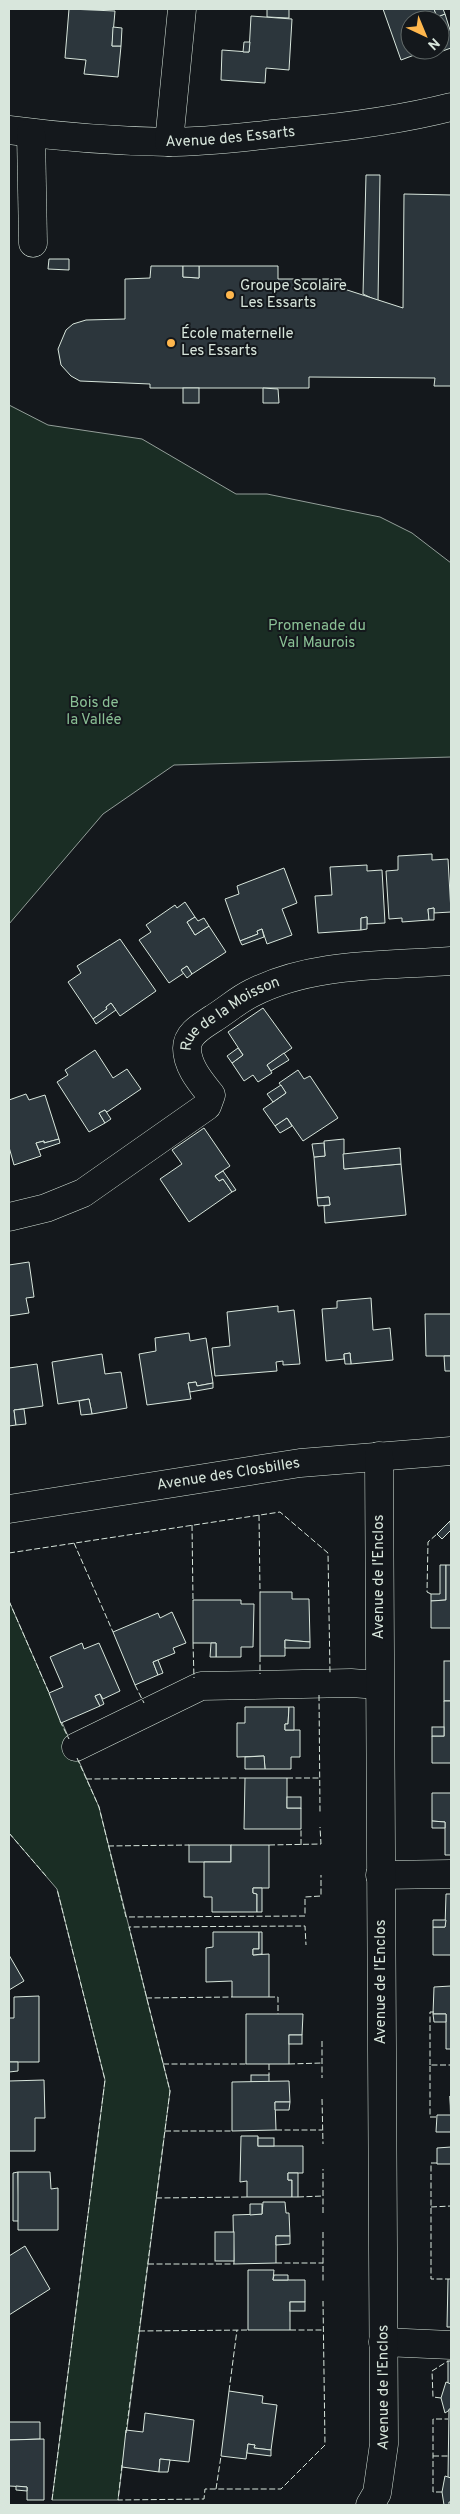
<svg xmlns="http://www.w3.org/2000/svg" width="460" height="2514" font-family="Overpass,sans-serif">
  <style>
    .green { fill: #1a2d24; stroke: #939e99 }
    .building { fill: #2c363c; stroke: #d8e6dc }
    .lines { fill: none; stroke-linecap: round; stroke-linejoin: round }
    .minor-casing { stroke: #d8e6dc; stroke-width: 29 }
    .minor { stroke: #14181c; stroke-width: 28 }
    .fence { stroke: #d8e6dc; stroke-width: 1; stroke-dasharray: 6 2.5; stroke-linecap: butt }
    .poi-dot { fill: #ffb74d; stroke: #14181c; stroke-width: 2 }
    .labels { text-anchor: middle; dominant-baseline: central; stroke-width: 4; stroke-linejoin: round; paint-order: stroke }
    .street-label { font-size: 15px; fill: #d8e6dc; stroke: #14181c }
    .poi-label { font-size: 15px; fill: #d8e6dc; stroke: #14181c; text-anchor: start }
    .park-label { font-size: 15px; fill: #8ac095; stroke: #14181c }
  </style>
  <rect width="100%" height="100%" fill="#14181c"/>
  <!-- green -->
  <g class="green">
    <path d="M9,405L48,425L142,439L236,494H267L380,517L412,533L451,563V757L174,765L103,814L9,924Z"/>
    <path d="M9,1601L99,1807L170,2091L118,2500H52L105,2080L57,1889L9,1833Z"/>
  </g>
  <!-- building -->
  <g class="building">
    <path d="M69,9L115,11L112,46H121L118,77L84,74L86,60L65,58Z"/>
    <path d="M267,9H289V18L267,17Z"/>
    <path d="M383,9H434L437,17L445,14L451,33V48L423,58L421,50H440V20H410V50H416L417,54L401,60Z"/>
    <path d="M434,9H443L445,14L437,17Z"/>
    <path d="M251,16L292,19L289,70L266,68L265,83L221,80L222,50L249,52Z"/>
    <path d="M113,27L122,28L121,46H112Z"/>
    <path d="M244,42H250L249,52H243Z"/>
    <path d="M366,175H380L378,301L363,294Z"/>
    <path d="M404,194L451,195V386H434L435,378L309,377V388H150V384L80,381L71,376L61,365L58,349L66,330L73,324L86,320L125,319V279L150,278L151,266H183V277L199,278V266H278V279H341V288L403,308Z"/>
    <path d="M49,259H69V270L48,269Z"/>
    <path d="M183,266H199V278L183,277Z"/>
    <rect x="183" y="388" width="16" height="15"/>
    <path d="M263,388L278,389L279,403H263Z"/>
    <path d="M432,854V860L448,859L451,912L434,913V908L428,909L429,920L402,922V918L389,919L386,871L398,870V856Z"/>
    <path d="M367,865V871L382,870L385,923L367,924V917L361,918V930L318,933L315,896L332,895L330,867Z"/>
    <path d="M284,868L297,903L282,909L292,935L267,944L262,929L257,931L258,934L240,941L225,899L239,894L237,886Z"/>
    <path d="M185,902L195,917L187,922L195,935L209,926L226,952L192,974L187,966L181,970L184,973L169,983L139,940L151,932L146,925L175,905L177,908Z"/>
    <path d="M434,908V920H429L428,909Z"/>
    <path d="M195,917L198,921L204,918L209,926L195,935L187,922Z"/>
    <path d="M367,917V929L361,930V918Z"/>
    <path d="M262,929L264,937L242,945L240,941L258,934L257,931Z"/>
    <path d="M120,939L156,991L120,1016L111,1003L106,1007L107,1009L93,1019L68,982L81,973L77,966Z"/>
    <path d="M187,966L192,974L187,978L181,970Z"/>
    <path d="M111,1003L116,1010L96,1024L93,1019L107,1009L106,1007Z"/>
    <path d="M263,1008L292,1048L267,1065L272,1073L258,1082L253,1075L244,1081L232,1063L243,1055L228,1032Z"/>
    <path d="M238,1048L243,1055L232,1063L227,1056Z"/>
    <path d="M95,1050L113,1078L127,1069L141,1089L107,1112L105,1110L99,1113L105,1123L89,1132L57,1082L68,1075L65,1070Z"/>
    <path d="M284,1053L289,1060L271,1071L267,1065Z"/>
    <path d="M298,1070L304,1079L310,1076L338,1118L303,1141L287,1118L275,1126L263,1109L286,1093L279,1083Z"/>
    <path d="M281,1085L286,1093L273,1102L267,1094Z"/>
    <path d="M26,1094L29,1100L45,1095L59,1139L44,1143V1141L36,1143L41,1156L14,1165L9,1147V1100Z"/>
    <path d="M105,1110L111,1119L105,1123L99,1113Z"/>
    <path d="M287,1118L292,1126L280,1133L275,1126Z"/>
    <path d="M204,1128L230,1166L215,1176L219,1181L223,1179L232,1192L189,1222L160,1179L182,1164L172,1150Z"/>
    <path d="M59,1139L60,1143L39,1150L36,1143L44,1141V1143Z"/>
    <path d="M344,1139V1169L401,1164L406,1215L325,1223L324,1206L330,1205L329,1197L317,1198L314,1157L325,1156L324,1141Z"/>
    <path d="M324,1143L325,1156L314,1157L312,1144Z"/>
    <path d="M400,1148L401,1164L344,1169L343,1154Z"/>
    <path d="M223,1171L236,1190L232,1192L223,1179L219,1181L215,1176Z"/>
    <path d="M329,1197L330,1205L318,1206L317,1198Z"/>
    <path d="M29,1262L34,1297L26,1298L29,1313L9,1316V1265Z"/>
    <path d="M371,1298L373,1330L390,1328L393,1360L351,1364L350,1353L344,1354V1359L326,1361L322,1309L337,1308V1301Z"/>
    <path d="M278,1306V1312L294,1310L300,1364L283,1365V1361L276,1362L277,1371L215,1376L212,1348L230,1346L227,1312Z"/>
    <path d="M425,1314H451V1356H426Z"/>
    <path d="M189,1333L190,1341L206,1338L213,1383L197,1386L196,1382L188,1383L191,1399L147,1405L139,1354L156,1351L155,1338Z"/>
    <path d="M350,1353L351,1364H345L344,1354Z"/>
    <path d="M102,1354L105,1374L121,1372L127,1408L92,1414L89,1399L58,1404L52,1362Z"/>
    <path d="M444,1356H451V1371H445Z"/>
    <path d="M37,1364L43,1406L14,1410L16,1425L9,1426V1368Z"/>
    <path d="M196,1382L197,1386L213,1383V1388L190,1392L188,1383Z"/>
    <path d="M89,1399L92,1414L81,1415L79,1401Z"/>
    <path d="M24,1409L26,1424L16,1425L14,1410Z"/>
    <path d="M450,1521L451,1530L442,1539L437,1534Z"/>
    <path d="M440,1565H446V1600L431,1601V1594H440Z"/>
    <path d="M446,1565H451V1644V1628H431V1601L446,1600Z"/>
    <path d="M260,1592H292V1599H309L310,1642L285,1640V1656H260Z"/>
    <path d="M193,1600H241V1604H254L253,1647H241V1657H216V1643H193Z"/>
    <path d="M172,1612L186,1643L173,1648L175,1653L153,1662L158,1675L135,1685L113,1632L158,1613L160,1618Z"/>
    <path d="M285,1640L310,1642V1648H285Z"/>
    <path d="M82,1643L84,1649L99,1643L120,1691L103,1699L100,1694L95,1696L100,1706L61,1723L49,1693L63,1687L50,1657Z"/>
    <path d="M211,1643H216V1657H210Z"/>
    <path d="M158,1660L163,1673L158,1675L153,1662Z"/>
    <rect x="444" y="1661" width="7" height="40"/>
    <path d="M100,1694L104,1704L100,1706L95,1696Z"/>
    <path d="M444,1701H451V1763H432V1736H444Z"/>
    <path d="M245,1707H289L288,1724H285V1730H300V1757H291V1769H265L264,1756L237,1757V1723H245Z"/>
    <path d="M289,1707H294V1730H285V1724H288Z"/>
    <rect x="432" y="1727" width="12" height="9"/>
    <path d="M264,1756L265,1769H245V1757Z"/>
    <path d="M245,1778H287V1808H301V1829H244Z"/>
    <path d="M432,1793H451V1855H445V1822L432,1821Z"/>
    <rect x="287" y="1797" width="14" height="11"/>
    <path d="M432,1821L445,1822V1828H432Z"/>
    <rect x="189" y="1845" width="42" height="17"/>
    <path d="M231,1845H269V1888H253V1893L257,1894V1912H212V1897H204V1862H231Z"/>
    <path d="M253,1888H262V1912H257V1894L253,1893Z"/>
    <path d="M446,1894H451V1955H433V1927H445Z"/>
    <path d="M433,1920H446L445,1927H433Z"/>
    <path d="M213,1932H259V1949H253V1955L269,1954V1997H232V1981L206,1982V1948L213,1947Z"/>
    <path d="M259,1932H262V1954L253,1955V1949H259Z"/>
    <path d="M9,1955L24,1981L9,1990Z"/>
    <path d="M451,1986V2049H446V2014H433L434,1987Z"/>
    <path d="M39,1996V2062H9V2018H14V1997Z"/>
    <path d="M246,2014H303L302,2035H289V2064H246Z"/>
    <path d="M433,2014H446V2022H434Z"/>
    <rect x="289" y="2035" width="13" height="9"/>
    <path d="M9,2062H18V2071L9,2072Z"/>
    <rect x="251" y="2075" width="18" height="7"/>
    <path d="M44,2080L45,2118H35V2151H9V2081Z"/>
    <path d="M289,2081L290,2102H275L276,2130L232,2131V2082Z"/>
    <path d="M450,2096L451,2132H436L437,2115H451Z"/>
    <path d="M275,2102H290L289,2110H275Z"/>
    <path d="M241,2136H258V2146H303V2173H288V2180H292V2197H247V2181L240,2182Z"/>
    <rect x="258" y="2138" width="16" height="8"/>
    <path d="M451,2147V2164H437V2148Z"/>
    <path d="M18,2172L19,2221H13V2173Z"/>
    <path d="M18,2172H50L51,2189L58,2188V2230H18Z"/>
    <path d="M288,2173H298V2197H292V2180H288Z"/>
    <path d="M263,2202H285L286,2213H289L290,2236H276V2263L234,2264L233,2215L262,2214Z"/>
    <path d="M250,2204H262V2214L250,2215Z"/>
    <rect x="215" y="2232" width="19" height="29"/>
    <path d="M276,2236H290V2244L276,2245Z"/>
    <path d="M25,2246L50,2289L9,2315V2256Z"/>
    <path d="M248,2270H274L273,2280H305V2302H290V2330H248Z"/>
    <path d="M274,2275H288V2280H273Z"/>
    <path d="M448,2279H451V2327H447Z"/>
    <rect x="290" y="2302" width="15" height="9"/>
    <rect x="448" y="2361" width="3" height="23"/>
    <path d="M446,2382L451,2384V2409L445,2413L441,2398Z"/>
    <path d="M229,2391L263,2396L262,2403L277,2405L271,2450L254,2448L255,2445L248,2444L246,2459L221,2456Z"/>
    <path d="M449,2409H451V2478H448Z"/>
    <path d="M145,2413L194,2420L189,2462L160,2459L159,2472L122,2467L126,2430L143,2432Z"/>
    <path d="M9,2422H40V2439L9,2440Z"/>
    <path d="M44,2439V2500H27V2487L9,2486V2440Z"/>
    <path d="M248,2444L255,2445L254,2448L271,2450V2456L247,2453Z"/>
    <path d="M160,2459L170,2460L168,2472H159Z"/>
    <path d="M445,2476L451,2478V2502H449V2505H444L442,2492Z"/>
    <path d="M16,2486L27,2487V2491L16,2490Z"/>
  </g>
  <g class="lines">
    <defs>
      <g id="minor">
        <path id="s1" d="M9,130C62,137 115,141 168,142C210,142 252,136 293,132C346,127 400,120 451,107"/>
        <path d="M31,133L33,243"/>
        <path d="M169,142L182,9"/>
        <path id="s2" d="M9,1217L46,1208L83,1193L207,1106L211,1095C200,1081 187,1066 187,1048C187,1033 204,1025 214,1018C227,1010 239,999 252,993C313,962 385,966 451,961"/>
        <path id="s3" d="M9,1509L300,1463L451,1451"/>
        <path d="M76,1747L201,1686L351,1683L379,1685"/>
        <path d="M380,1875L451,1874"/>
        <path d="M383,2342L451,2345"/>
        <path id="s4" d="M370,2505L377,2493L384,2444L379,1456"/>
      </g>
    </defs>
    <!-- minor casing -->
    <use href="#minor" class="minor-casing"/>
    <!-- minor -->
    <use href="#minor" class="minor"/>
    <!-- fence -->
    <g class="fence">
      <path d="M259,1515L260,1592"/>
      <path d="M192,1525L193,1600"/>
      <path d="M74,1543L113,1632"/>
      <path d="M9,1553L280,1512L328,1553L330,1673"/>
      <path d="M431,1594L427,1592L428,1542L437,1534"/>
      <path d="M9,1601L50,1695"/>
      <path d="M193,1643L194,1678"/>
      <path d="M260,1656V1674"/>
      <path d="M135,1685L144,1703"/>
      <path d="M319,1695L320,1812"/>
      <path d="M60,1721L69,1739"/>
      <path d="M77,1758L99,1807L126,1917L305,1916V1897L321,1896V1875"/>
      <path d="M287,1778H320"/>
      <path d="M86,1779L245,1778"/>
      <path d="M9,1833L46,1876"/>
      <path d="M269,1845L321,1844L320,1827"/>
      <path d="M301,1845V1829"/>
      <path d="M108,1846L189,1845"/>
      <path d="M269,1997H278V2014"/>
      <path d="M146,1998L232,1997"/>
      <path d="M322,2041V2078"/>
      <path d="M163,2064H246"/>
      <path d="M269,2064V2075"/>
      <path d="M289,2064L322,2063"/>
      <path d="M430,2065V2012H434"/>
      <path d="M322,2099L323,2144"/>
      <path d="M436,2117H430V2065H451"/>
      <path d="M276,2130H322"/>
      <path d="M165,2131H232"/>
      <path d="M437,2163H431V2279H448"/>
      <path d="M298,2197L323,2196"/>
      <path d="M156,2198L247,2197"/>
      <path d="M431,2207L451,2206"/>
      <path d="M323,2213V2169"/>
      <path d="M323,2232V2282"/>
      <path d="M276,2263H323"/>
      <path d="M148,2264H234"/>
      <path d="M290,2330H324"/>
      <path d="M139,2331L248,2330"/>
      <path d="M229,2391L237,2330"/>
      <path d="M441,2398L433,2397L432,2371L448,2361"/>
      <path d="M126,2433L170,2091L129,1927L305,1926L306,1945"/>
      <path d="M433,2456H448"/>
      <path d="M122,2465L118,2500L204,2499L205,2489H281L325,2445L323,2301"/>
      <path d="M216,2489L221,2456"/>
      <path d="M442,2492H433V2419H448"/>
      <path d="M52,2500L105,2080L57,1889"/>
    </g>
  </g>
  <!-- markers -->
  <g class="poi-dot">
    <circle cx="230" cy="295" r="5"/>
    <circle cx="171" cy="343" r="5"/>
  </g>
  <g class="labels">
    <!-- street labels -->
    <g class="street-label">
      <text stroke="none"><textPath href="#s1" startOffset="222">Avenue des Essarts</textPath></text>
      <text stroke="none"><textPath href="#s2" startOffset="352">Rue de la Moisson</textPath></text>
      <text stroke="none"><textPath href="#s3" startOffset="222">Avenue des Closbilles</textPath></text>
      <text transform="translate(379 1577) rotate(-90)">Avenue de l'Enclos</text>
      <text transform="translate(381 1982) rotate(-90)">Avenue de l'Enclos</text>
      <text stroke="none"><textPath href="#s4" startOffset="120">Avenue de l'Enclos</textPath></text>
    </g>
    <!-- poi labels -->
    <g class="poi-label">
      <text x="240" y="286">Groupe Scolaire<tspan x="240" dy="17">Les Essarts</tspan></text>
      <text x="181" y="334">École maternelle<tspan x="181" dy="17">Les Essarts</tspan></text>
    </g>
    <!-- park labels -->
    <g class="park-label">
      <text x="317" y="626">Promenade du<tspan x="317" dy="17">Val Maurois</tspan></text>
      <text x="94" y="703">Bois de<tspan x="94" dy="17">la Vallée</tspan></text>
    </g>
  </g>
  <!-- border -->
  <rect width="460" height="2514" fill="none" stroke="#d8e6dc" stroke-width="20"/>
  <!-- north arrow -->
  <g transform="translate(425 35) rotate(136)"><circle r="24" fill="#14181c" stroke="#626a69"/>
  <path d="M0-4L9 19L0 12L-9 19Z" fill="#ffb74d"/>
  <text y="-8" font-size="14" font-weight="bold" text-anchor="middle" fill="#d8e6dc">N</text>
  </g>
</svg>
